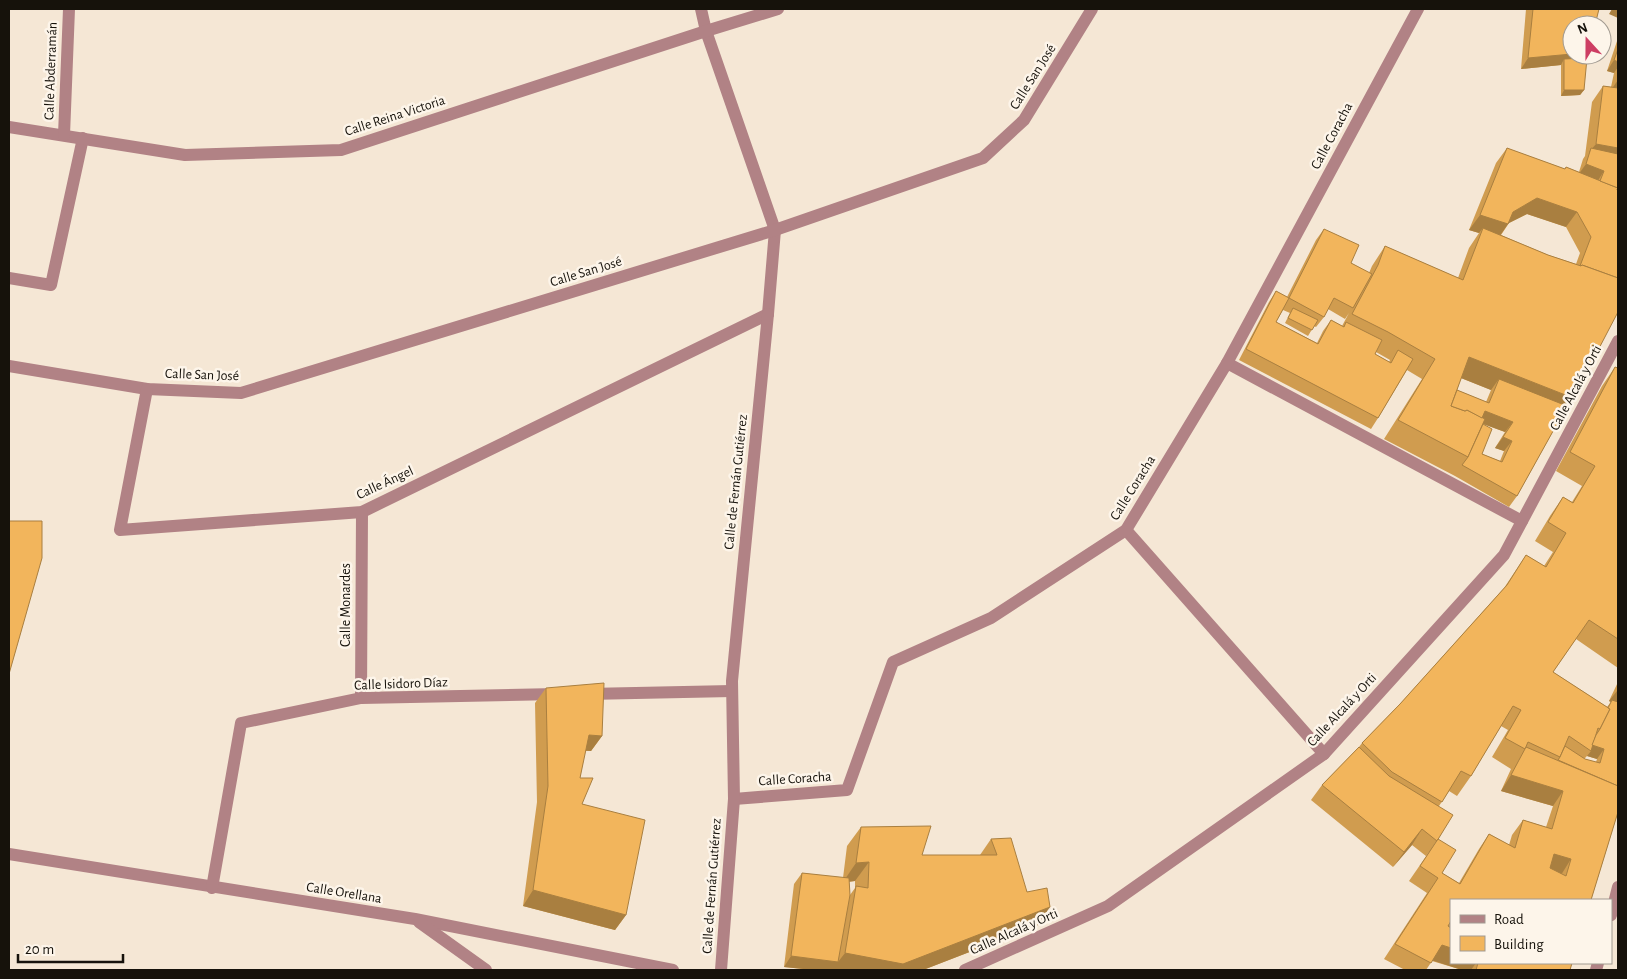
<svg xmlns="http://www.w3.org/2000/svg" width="1627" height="979" font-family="'Alegreya Sans',sans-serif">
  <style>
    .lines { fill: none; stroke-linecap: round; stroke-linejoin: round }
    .pedestrian { stroke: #b18285; stroke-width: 12 }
    .minor { stroke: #b18285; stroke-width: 12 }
    .wall { fill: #d09c4f; fill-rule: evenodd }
    .shaded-wall { fill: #a97f40 }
    .building { fill: #f2b55c; stroke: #a97f40; fill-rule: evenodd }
    .labels { text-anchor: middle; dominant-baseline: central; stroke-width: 5; stroke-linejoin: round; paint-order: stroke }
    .street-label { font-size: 14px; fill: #16120b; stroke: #fdf5ea }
  </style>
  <rect width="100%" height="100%" fill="#f5e7d5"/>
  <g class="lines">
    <!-- pedestrian -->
    <g class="pedestrian">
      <path d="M701,9L706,31L775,230L768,314"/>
      <path d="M9,278L51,285L83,138"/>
      <path d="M1227,363L1522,521"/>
      <path d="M1126,530L1324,754"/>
      <path d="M1611,915L1618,887"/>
      <path d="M1596,970L1598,963"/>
    </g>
    <!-- minor -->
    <g class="minor">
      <path d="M9,127L185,155L341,150L706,31L778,9"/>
      <path d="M64,135L69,9"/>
      <path d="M9,366L147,389L241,393L775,230L983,158L1024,120L1092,9"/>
      <path d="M147,389L120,530L362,512L768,314"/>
      <path d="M587,694L732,691"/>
      <path d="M361,698L362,512"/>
      <path d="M734,799L847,790L893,662L991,618L1126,530L1227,363L1418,9"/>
      <path d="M9,854L415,919L673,970"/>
      <path d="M212,888L241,723L361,698L557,694"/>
      <path d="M419,922L486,970"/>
      <path d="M721,970L734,799L732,681L768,314"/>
      <path d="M965,970L1108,906L1324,754L1504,555L1618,341"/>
    </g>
  </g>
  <!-- wall -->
  <g class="wall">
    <path d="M1526,9H1599L1584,58V90L1580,95L1561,96V65L1521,69Z"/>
    <path d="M1618,38V312L1567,406L1517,496L1509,507L1455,476L1384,439L1422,379L1407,370L1378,418L1371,429L1239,360L1269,302L1276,291L1287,297L1316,240L1324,229L1351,263L1369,273L1372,266L1385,246L1458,278L1469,248L1479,233L1469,230L1496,163L1507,148L1565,169L1566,167L1579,172L1583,159L1585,156L1592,102L1603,86L1611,87L1614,73L1607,71ZM1527,214L1566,227L1580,253L1576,264L1548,255L1501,235L1509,223ZM1328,309L1345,319L1349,313L1342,326L1331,320L1323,331L1317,343L1276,322L1283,310L1290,313L1285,323L1308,336L1314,326L1316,327L1324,317ZM1376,352L1390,360L1389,362L1375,354ZM1461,378L1491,390L1486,402L1457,390ZM1483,424L1505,432L1495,448L1504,451L1500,461L1482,454Z"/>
    <path d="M1615,367L1618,368V668L1576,639L1553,672L1607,707L1611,702L1609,701L1618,682V812L1591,900H1451V963H1572L1570,970H1462L1432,961L1426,970H1405L1384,959L1427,893L1409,881L1438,839L1442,873L1459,883L1479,849L1489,834L1509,845L1512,835L1523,820L1546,827L1553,806L1501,791L1511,769L1492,757L1508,730L1501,726L1471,776L1457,796L1449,791L1439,806L1437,841L1426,856L1412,845L1393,867L1311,800L1322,785L1359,747L1362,743L1400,704L1504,588L1526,555L1544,566L1553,552L1535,541L1550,516L1563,497L1572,502L1582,486L1556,471L1602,386ZM1587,756L1597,759L1596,762L1584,759Z"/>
    <path d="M546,688L602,736L591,751H585L580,778L582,804L626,915L615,930L523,906L537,802L535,703Z"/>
    <path d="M861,827L922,855H980L991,839L1027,892L1037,926L923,970H813L784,967L794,884L802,873L843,878L847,846ZM855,881V888L850,895L849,882Z"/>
  </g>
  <!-- shaded-wall -->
  <g class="shaded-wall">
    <path d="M1612,9H1618V18L1609,14Z"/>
    <path d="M1572,54V55H1586L1580,63L1564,59L1561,65L1521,69L1528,58Z"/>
    <path d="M1614,60L1618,62V67L1614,73L1607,71Z"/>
    <path d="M1618,80V91L1611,90Z"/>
    <path d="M1564,90H1584L1580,95L1561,96Z"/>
    <path d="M1596,144L1618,148V166L1589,152Z"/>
    <path d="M1586,164L1604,171L1597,182L1578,175Z"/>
    <path d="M1537,198L1577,212L1566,227L1527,214L1507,224H1508L1497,240L1483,228L1479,233L1469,230L1480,215L1513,212Z"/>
    <path d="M1469,357L1573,398L1560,417L1499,379L1491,390L1456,376Z"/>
    <path d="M1485,411L1513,422L1505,432L1478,422Z"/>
    <path d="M1503,437L1512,441L1504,451L1495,448Z"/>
    <path d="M1617,691H1618V704L1612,700L1611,702L1609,701Z"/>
    <path d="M589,735L602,736L591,751L578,750Z"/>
    <path d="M1589,744L1604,749L1597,759L1587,756L1591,751Z"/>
    <path d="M1511,775L1563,791L1553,806L1501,791Z"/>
    <path d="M1422,829L1412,845L1393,867L1404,852Z"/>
    <path d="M1554,854L1571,859L1561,875L1543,869Z"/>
    <path d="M869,862L855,881L843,882L856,863Z"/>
    <path d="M533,890L626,915L615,930L523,906Z"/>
    <path d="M1050,907L1037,926L923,970H813L784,967L791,956L838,962L845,953Z"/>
    <path d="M1442,945L1451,948V963H1476L1471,970H1462L1431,960Z"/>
  </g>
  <!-- building -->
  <g class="building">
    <path d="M1533,9H1599L1595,25H1572V54L1528,58Z"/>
    <path d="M1618,49V62L1614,60Z"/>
    <path d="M1587,58L1584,90H1564V59Z"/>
    <path d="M1603,86L1618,88V148L1596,144Z"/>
    <path d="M1507,148L1565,169L1566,167L1618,188L1617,190L1618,191V278L1582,265L1581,266H1580L1591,237L1577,212L1537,198L1513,212L1508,224L1480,215Z"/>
    <path d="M1591,148L1618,154V191L1617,190L1618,188L1600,181L1604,171L1586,164Z"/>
    <path d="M1483,228L1548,255L1581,266L1582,265L1618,278V312L1573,398L1469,357L1451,406L1465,411L1467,410L1485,419L1468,457L1398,420L1435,359L1388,332L1352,314L1378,265L1385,246L1463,280Z"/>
    <path d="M1324,229L1359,245L1351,263L1372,274L1353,308L1334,298L1324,317L1289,298L1276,322L1318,344L1331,320L1344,327L1346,322L1382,340L1375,354L1391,363L1398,350L1413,359L1378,418L1246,349L1276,291L1289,298Z"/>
    <path d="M1293,308L1318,320L1312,330L1288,318Z"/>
    <path d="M1615,367L1618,368V639L1589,620L1553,672L1610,709L1600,729L1598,728L1591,751L1569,736L1560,757L1528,742L1525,749L1505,738L1521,710L1513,706L1471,776L1461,771L1442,802L1392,772L1362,743L1400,704L1507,585L1526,555L1546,567L1566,533L1548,522L1563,497L1573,503L1595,466L1570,452Z"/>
    <path d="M1499,379L1567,406L1517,496L1462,465L1468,457L1483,424L1492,429L1482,454L1502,462L1512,441L1503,437L1513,422L1485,411L1482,418L1467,410L1465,411L1451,406L1457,390L1489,403Z"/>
    <path d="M9,521H42V558L9,674Z"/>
    <path d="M604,683L602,736L589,735L580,778H593L582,804L645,820L626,915L533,890L548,786L546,688Z"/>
    <path d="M1612,700L1618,702V786L1558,760L1560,757L1565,746L1585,759L1600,763L1604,749L1592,745L1596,735L1600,729L1610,709L1608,708Z"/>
    <path d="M1359,747L1389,776L1453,815L1437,841L1422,829L1404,852L1322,785Z"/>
    <path d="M1526,747L1618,786V812L1591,900H1451V921L1448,926L1451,928V948L1442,945L1431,963L1395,944L1438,878L1420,866L1438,839L1456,850L1442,873L1460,884L1489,834L1515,848L1523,820L1552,829L1563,791L1511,775ZM1554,854L1571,859L1566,876L1550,868Z"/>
    <path d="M931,826L922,855H997L991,839L1011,838L1027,892L1047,888L1050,907L903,964L845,953L856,886L868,888L869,862L856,863L861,827Z"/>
    <path d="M802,873L849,878L850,895L838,962L791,956Z"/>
    <path d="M1478,963H1572L1570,970H1476Z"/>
  </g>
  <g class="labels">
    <!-- street labels -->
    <g class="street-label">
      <text transform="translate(51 71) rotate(-88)">Calle Abderramán</text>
      <text transform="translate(1033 77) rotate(-58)">Calle San José</text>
      <text transform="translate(395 116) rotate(-18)">Calle Reina Victoria</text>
      <text transform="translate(1332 136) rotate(-62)">Calle Coracha</text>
      <text transform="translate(586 272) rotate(-17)">Calle San José</text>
      <text transform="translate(202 375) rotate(2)">Calle San José</text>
      <text transform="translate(1576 388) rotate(-62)">Calle Alcalá y Orti</text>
      <text transform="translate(736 482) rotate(-84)">Calle de Fernán Gutiérrez</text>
      <text transform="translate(385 483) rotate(-25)">Calle Ángel</text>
      <text transform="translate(1133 488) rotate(-58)">Calle Coracha</text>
      <text transform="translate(346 605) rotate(-90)">Calle Monardes</text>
      <text transform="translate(401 684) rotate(-2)">Calle Isidoro Díaz</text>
      <text transform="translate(1342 710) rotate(-47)">Calle Alcalá y Orti</text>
      <text transform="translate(795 779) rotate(-4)">Calle Coracha</text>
      <text transform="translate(712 886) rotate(-86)">Calle de Fernán Gutiérrez</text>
      <text transform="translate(344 893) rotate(9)">Calle Orellana</text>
      <text transform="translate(1014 932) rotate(-24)">Calle Alcalá y Orti</text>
    </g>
  </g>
  <!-- border -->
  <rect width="1627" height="979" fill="none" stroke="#16120b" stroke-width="20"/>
  <!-- legend -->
  <rect x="1450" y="899" width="162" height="65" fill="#fdf5ea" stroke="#a19a91"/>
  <rect x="1460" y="915" width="25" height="8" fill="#b18285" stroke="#a19a91"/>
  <text x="1494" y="924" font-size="15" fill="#16120b">Road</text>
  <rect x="1460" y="936" width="25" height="15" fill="#f2b55c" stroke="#a19a91"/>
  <text x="1494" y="949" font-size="15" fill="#16120b">Building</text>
  <!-- north arrow -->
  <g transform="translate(1587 40) rotate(339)"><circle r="24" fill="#fdf5ea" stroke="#a19a91"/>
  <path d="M0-4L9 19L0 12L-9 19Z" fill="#cd3e63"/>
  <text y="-8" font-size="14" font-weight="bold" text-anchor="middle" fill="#16120b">N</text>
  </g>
  <!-- scale -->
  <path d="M18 954v8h105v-8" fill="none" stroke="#16120b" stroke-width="2.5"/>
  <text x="25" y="954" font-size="15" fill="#16120b" stroke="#fdf5ea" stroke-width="4" paint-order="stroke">20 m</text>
</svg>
